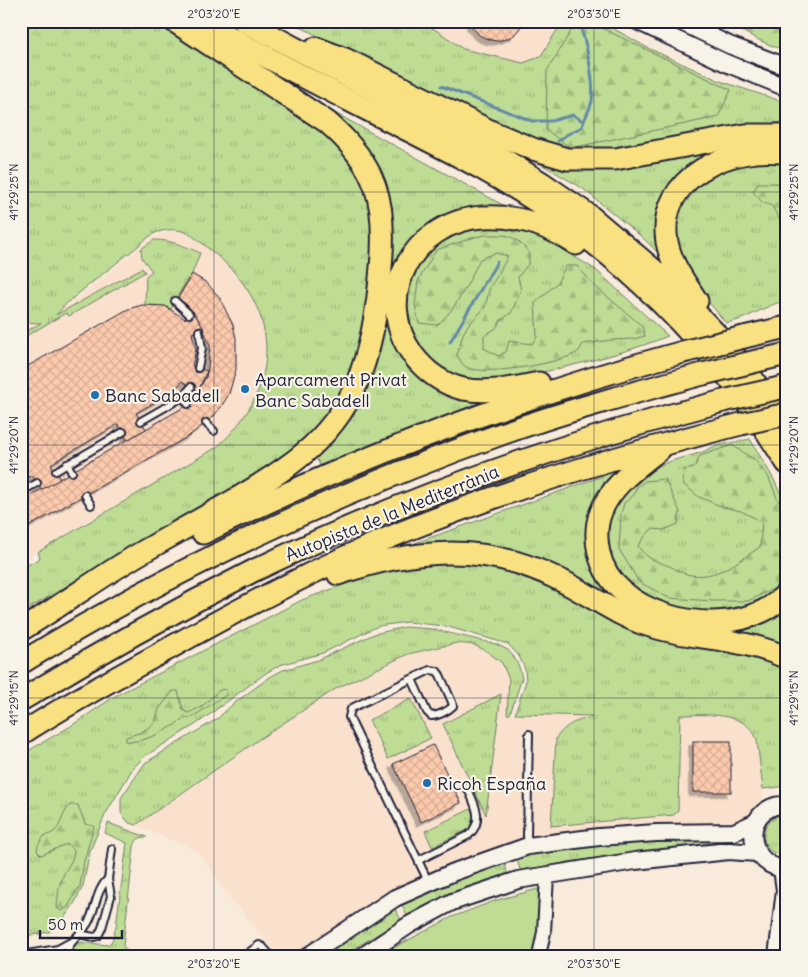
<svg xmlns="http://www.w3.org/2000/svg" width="808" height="977" font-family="Delius,sans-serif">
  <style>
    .built { fill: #f9e1ce }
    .grass { fill: url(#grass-tufts); stroke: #707f68 }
    .forest { fill: url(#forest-firs); stroke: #707f68 }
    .green { fill: #bedc94; stroke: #707f68 }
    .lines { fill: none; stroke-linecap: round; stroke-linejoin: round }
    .stream { stroke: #638aa8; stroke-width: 3 }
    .building { fill: url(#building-cross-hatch); stroke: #22223b; filter: url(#shadow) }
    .lane-casing { stroke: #22223b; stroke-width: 10 }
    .street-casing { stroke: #22223b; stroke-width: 16 }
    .secondary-casing { stroke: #22223b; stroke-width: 20 }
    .highway-casing { stroke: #22223b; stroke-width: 25 }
    .lane { stroke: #f7f3e8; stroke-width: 6 }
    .street { stroke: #f7f3e8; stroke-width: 12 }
    .secondary { stroke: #f7f3e8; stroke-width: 16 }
    .highway { stroke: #f9e181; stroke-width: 21 }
    .highway-bridge-casing { stroke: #22223b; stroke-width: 25; stroke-linecap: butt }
    .highway-bridge { stroke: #f9e181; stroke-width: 21 }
    .ticks { fill: none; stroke: #22223b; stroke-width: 1; stroke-opacity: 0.45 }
    .poi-dot { fill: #1f6fb2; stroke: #f7f3e8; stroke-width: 2 }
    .labels { text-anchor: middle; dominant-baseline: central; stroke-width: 4.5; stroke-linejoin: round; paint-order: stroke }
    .poi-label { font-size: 18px; fill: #22223b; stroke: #f7f3e8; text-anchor: start }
    .street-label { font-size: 18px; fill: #22223b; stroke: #f7f3e8 }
    .neatline { fill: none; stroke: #22223b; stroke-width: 2 }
    .ticks-label { font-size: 12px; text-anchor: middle; fill: #22223b }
  </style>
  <defs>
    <pattern id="grass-tufts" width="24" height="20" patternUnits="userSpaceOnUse" patternTransform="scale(1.25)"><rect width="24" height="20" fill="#bedc94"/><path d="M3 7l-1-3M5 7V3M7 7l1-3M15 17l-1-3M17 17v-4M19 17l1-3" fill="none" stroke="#a3bc80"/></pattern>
    <pattern id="forest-firs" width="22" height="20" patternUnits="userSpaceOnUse" patternTransform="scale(1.25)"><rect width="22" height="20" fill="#bedc94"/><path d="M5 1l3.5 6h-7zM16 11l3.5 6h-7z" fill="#a3bc80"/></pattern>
    <pattern id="building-cross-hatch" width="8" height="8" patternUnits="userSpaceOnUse" patternTransform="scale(1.25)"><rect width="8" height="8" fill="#fccaac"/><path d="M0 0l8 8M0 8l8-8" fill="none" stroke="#d8ad95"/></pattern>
    <filter id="shadow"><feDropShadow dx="-4.5" dy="4.5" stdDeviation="0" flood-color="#0004"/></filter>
  </defs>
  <rect width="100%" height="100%" fill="#f8ebdc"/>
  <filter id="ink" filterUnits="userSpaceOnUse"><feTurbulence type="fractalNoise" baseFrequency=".02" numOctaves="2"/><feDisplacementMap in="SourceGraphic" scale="10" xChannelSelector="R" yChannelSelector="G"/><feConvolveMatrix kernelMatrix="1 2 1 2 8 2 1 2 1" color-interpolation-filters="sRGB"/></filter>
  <g filter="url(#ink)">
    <!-- built -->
    <g class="built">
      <path d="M407,21H564L523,89Z"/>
      <path d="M173,232H180L190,236L225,261L247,289L255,304L265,332L266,351L261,383L253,403L231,435L217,447L38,551L27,559L30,564L21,569V322L42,323L55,316L151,238L162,233Z"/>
      <path d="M457,643L474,645L488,652L502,663L509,679L507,714L599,716L714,715L732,718L745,724L754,733L757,740L763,789V813L756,822L599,837L454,872L308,956H279L228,895L202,857L187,845L170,840L136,825L258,740L337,688L408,654Z"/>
    </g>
    <!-- grass -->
    <g class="grass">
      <path d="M21,21H162L327,134L354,162L369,191L372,228L370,282L360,347L346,387L336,405L311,434L282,460L21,613V569L40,558L38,552L217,447C285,386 282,305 209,249C192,235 182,225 158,232C151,234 143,242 137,247C114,265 91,283 68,302L56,315L142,268L145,272L69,316L66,313L26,336L25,332L41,323L21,322Z"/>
      <path d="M289,21H420L439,32L463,49L523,63L540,57L563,21H600L648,48L720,81L787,103V122L744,126L674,142L582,153L542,145L420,89Z"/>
      <path d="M306,97L512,210L435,224L389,321L397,349L419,377L491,398L320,465L315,456L350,415L388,199L356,135Z"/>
      <path d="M742,141L699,162L657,237L659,254L643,238L582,188L534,160Z"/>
      <path d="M773,161L787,163V300C765,305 748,320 726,323L691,281L681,260L675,226L682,207L701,183L732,167Z"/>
      <path d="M489,227H509L527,231L541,236L596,270L668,336C631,351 592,361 552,370C525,376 494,384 466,378C393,360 387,270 452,235C462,229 477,228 489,227Z"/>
      <path d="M154,240C171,240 185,246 200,253L192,274L171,309L165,306L145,305L146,276L152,271L142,258L141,249Z"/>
      <path d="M750,439L773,478L787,507V576C761,622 690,617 649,597C644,594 637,592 633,588C618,577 608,557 607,539C606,503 635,476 666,463C677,458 689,457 699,453C704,452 708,449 713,447C725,443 738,442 750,439Z"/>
      <path d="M617,471L596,497L588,526V554L599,583L628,603L624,609L450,544L404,547Z"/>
      <path d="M434,564C451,564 469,563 487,566C519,571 551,584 579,601C604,615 626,631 654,639C697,652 747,645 787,669V786L763,789L757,740C747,710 705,715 680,715L678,810L674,815L551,826L556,738C569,721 575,723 592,716L515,714L526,681L525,669L519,656L508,644L445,626L407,622L378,626L323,653L280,665L266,673L198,723L145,756L133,768L105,815L90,851L83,886L74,904L64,918L49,932L21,937V755L71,726L115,696L302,600L379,572L410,566Z"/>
      <path d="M787,605V649L723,631Z"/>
      <path d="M405,627L432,629L496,644L508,650L514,657L519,667L522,678L510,714H507L509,679L502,663L488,652L474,645L457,643L408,654L337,688L258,740L136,825L129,823L121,813V798L145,763L217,719L233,704L270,677L283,670L318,660L374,634Z"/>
      <path d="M501,694L486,815L443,724Z"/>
      <path d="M411,699L431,738L388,759L369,720Z"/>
      <path d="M471,809L474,818L470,827L467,830L432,847L425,831Z"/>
      <path d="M782,814L787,815V855C759,857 755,822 782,814Z"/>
      <path d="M108,823L147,837C139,837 136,839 134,847L123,946L128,952L127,956H72L75,945L79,942L108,945L112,941L116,926L127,843L105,833Z"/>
      <path d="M724,837V846L611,856L567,862L521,873L516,856L588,842Z"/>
      <path d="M504,859L508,878L444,899L407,916L399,899Z"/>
      <path d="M392,903L401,920L342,956H318Z"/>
    </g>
    <!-- forest -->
    <g class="forest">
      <path d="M577,21H587L731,90L718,117L571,148L546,130L547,71Z"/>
      <path d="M724,21H787V50C763,45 745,32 724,21Z"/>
      <path d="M758,183H787V237L781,233L780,221L772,206L762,202L753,192Z"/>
      <path d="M485,235C509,235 511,233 529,252V263L518,277L521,290L511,313L501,320L496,328L484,336V348L498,356L506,352L509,341L532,344L537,337L535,303L557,283L566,266H577L596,287L642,326L645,336L634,339L612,340L583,344C582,346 580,349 579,351C565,363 482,377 466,367C462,365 460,359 457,355L463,334L468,325L479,314L485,307L490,287L499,273L508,256L496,253L480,259C469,281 457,309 437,325L419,323L415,305L418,281L436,250L475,237Z"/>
      <path d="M732,445L755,460L768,476L787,522L785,553L781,574L775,588L748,601H713L669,598L639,582L619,549L621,514L624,503L634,495L636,488L645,481L665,479L680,512L678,524L664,530L652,529L644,537L638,546C646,559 656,561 669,566C676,569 683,574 691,575C717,579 739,561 760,547L762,522L741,511L723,507L699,497L683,484L684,470L694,468L700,456Z"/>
      <path d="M224,689L227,691L225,696C214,701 207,708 197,714C190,718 181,719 175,725C162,732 141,744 126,741V737L139,733L150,727L155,722L159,709L173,691H178L183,710L188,713C195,710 202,707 207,702C214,696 215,691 224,689Z"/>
      <path d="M70,805H78L85,824L94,826L84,861L80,886L67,908L61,911L57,908C58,897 58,886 63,876C67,866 73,862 74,851L68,844C58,846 51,852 41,855L37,851L38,845L44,836C64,831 58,818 70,805Z"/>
    </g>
    <!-- green -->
    <path class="green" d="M545,887L539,956H378L452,917L497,900Z"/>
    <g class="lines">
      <!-- stream -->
      <g class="stream">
        <path d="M441,86L532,121H551L573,115L583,121"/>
        <path d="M558,141L566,135L582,127C584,118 590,110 592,101C595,83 587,48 582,31"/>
        <path d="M450,342L497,262"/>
      </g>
    </g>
    <!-- building -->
    <g class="building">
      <path d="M470,21H523L520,28L514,35L506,39L496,41L487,39L479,35L473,28Z"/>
      <path d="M192,274L207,283L219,297L233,325L236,338V369L229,394L221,407L213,417L189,436L21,531V501L184,407L196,394L206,377L208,367L210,345L202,326L196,316L187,305L178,298Z"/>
      <path d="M142,305L165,306L185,319L193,311L196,316L204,329L192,333L196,349L192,366L207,371L198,391L182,381L173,392L136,413L146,429L127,440L118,424L51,464L60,479L41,490L32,475L21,481V370L128,309Z"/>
      <rect x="693" y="741" width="38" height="51"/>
      <path d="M433,745L461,803L421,822L393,764Z"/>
    </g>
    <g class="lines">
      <defs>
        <g id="lane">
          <path d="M175,301L189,314"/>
          <path d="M198,368L202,348L199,331"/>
          <path d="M183,397L191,387"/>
          <path d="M141,421L183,397L188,404"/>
          <path d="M206,423L214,431"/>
          <path d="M67,464L72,472"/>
          <path d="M56,471L123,432"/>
          <path d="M21,492L37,483"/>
          <path d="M85,495L91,505"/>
          <path d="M412,679L427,712L431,716C438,716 448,711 453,706L452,702L440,675L437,671L430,670L354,707L351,709L349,717L429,883"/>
          <path d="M528,845L527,836L529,734"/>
          <path d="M419,860L469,835C485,820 474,803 467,787"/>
          <path d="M79,934L94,937L98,936L102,928L111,896L108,879L112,849"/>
          <path d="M21,955L58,949L69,943"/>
          <path d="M66,956C70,938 79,938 88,923C96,909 96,890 108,879"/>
          <path d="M244,956L259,945L263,947L271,956"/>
        </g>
        <g id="street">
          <path d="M539,956L544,932L547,875"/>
          <path d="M775,956L783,890L780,869"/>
        </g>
        <g id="secondary">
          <path d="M637,21L726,63L787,88"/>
          <path d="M679,21L729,45L787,67"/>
          <path d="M787,805C783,805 778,805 775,806C739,818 751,869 787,869"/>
          <path d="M308,956L395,898L454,872L528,846L599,837L656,833L734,832L756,822"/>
          <path d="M363,956L409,925L452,902L518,880L635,861L729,851L757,853"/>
        </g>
        <g id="highway">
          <path d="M202,21C256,52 311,81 366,109C433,143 502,175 563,220C627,265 683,321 732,382C752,407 769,436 787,463"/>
          <path d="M244,21L498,156L542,183L590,216L656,272L720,338L752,378L787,430"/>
          <path d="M316,48L345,59L492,132L533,149L567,159H615L745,135H787"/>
          <path d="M697,301C685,282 671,264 667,242C656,176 732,144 787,153"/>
          <path d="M744,337L787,327"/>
          <path d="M761,360L787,354"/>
          <path d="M539,383C514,388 488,394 463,389C443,384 425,371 413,355C371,297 413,221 483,217C518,215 547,225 576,244"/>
          <path d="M660,449C639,466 611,485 601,512C596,525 596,540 599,553C613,616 712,637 763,611C772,607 780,600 787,593"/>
          <path d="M203,533C357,457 517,397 683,352"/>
          <path d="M338,574C413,549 483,542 556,578C586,592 614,614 647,625C694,641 740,636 787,658"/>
          <path d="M21,630C64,604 102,575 146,550C174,534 203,518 231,502C284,471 330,443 356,385C372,348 378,306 381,267C387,202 377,165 327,122L174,21"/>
          <path d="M21,663C173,569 336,493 504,433C569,410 636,392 703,374"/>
          <path d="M21,700C97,654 174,611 253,571C403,498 562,443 723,401"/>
          <path d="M21,734C69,703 119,676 168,649C245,606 324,564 405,531C514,487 627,453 741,424"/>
        </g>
      </defs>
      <!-- lane casing -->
      <use href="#lane" class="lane-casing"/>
      <!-- street casing -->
      <use href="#street" class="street-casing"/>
      <!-- secondary casing -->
      <use href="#secondary" class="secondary-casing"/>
      <!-- highway casing -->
      <use href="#highway" class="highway-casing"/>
      <!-- lane -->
      <use href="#lane" class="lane"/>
      <!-- street -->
      <use href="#street" class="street"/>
      <!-- secondary -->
      <use href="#secondary" class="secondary"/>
      <!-- highway -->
      <use href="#highway" class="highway"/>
      <defs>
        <g id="highway-bridge">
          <path d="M683,352L744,337"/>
          <path d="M703,374L761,360"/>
          <path d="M723,401L784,387"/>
          <path d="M741,424L787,414"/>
        </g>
      </defs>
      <!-- highway-bridge casing -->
      <use href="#highway-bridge" class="highway-bridge-casing"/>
      <!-- highway-bridge -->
      <use href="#highway-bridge" class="highway-bridge"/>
    </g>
  </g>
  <!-- ticks -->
  <path class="ticks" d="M214,21V956M594,21V956M21,192H787M21,445H787M21,698H787M21,951H787"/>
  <!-- markers -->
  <g class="poi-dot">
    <circle cx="245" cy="389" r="5"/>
    <circle cx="95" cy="395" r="5"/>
    <circle cx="427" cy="783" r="5"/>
  </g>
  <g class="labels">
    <!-- poi labels -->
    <g class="poi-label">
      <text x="255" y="379">Aparcament Privat<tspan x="255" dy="21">Banc Sabadell</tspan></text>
      <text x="105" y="395">Banc Sabadell</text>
      <text x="437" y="783">Ricoh España</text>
    </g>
    <!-- street labels -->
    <g class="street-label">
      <text transform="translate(392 513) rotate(-22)">Autopista de la Mediterrània</text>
    </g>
  </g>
  <!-- margin -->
  <rect width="808" height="977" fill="none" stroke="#f7f3e8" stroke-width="55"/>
  <!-- scale -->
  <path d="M40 930v8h82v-8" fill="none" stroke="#22223b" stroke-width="2.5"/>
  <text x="48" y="930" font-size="15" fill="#22223b" stroke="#f7f3e8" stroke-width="4" paint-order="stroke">50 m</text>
  <rect x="28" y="28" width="752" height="922" class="neatline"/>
  <g class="ticks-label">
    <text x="214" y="18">2°03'20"E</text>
    <text x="594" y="18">2°03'30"E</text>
    <text transform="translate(14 192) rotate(-90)" y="4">41°29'25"N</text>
    <text transform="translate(794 192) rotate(-90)" y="4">41°29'25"N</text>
    <text transform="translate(14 445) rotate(-90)" y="4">41°29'20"N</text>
    <text transform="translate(794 445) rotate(-90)" y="4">41°29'20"N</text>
    <text transform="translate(14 698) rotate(-90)" y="4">41°29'15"N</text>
    <text transform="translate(794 698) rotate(-90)" y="4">41°29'15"N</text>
    <text x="214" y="968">2°03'20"E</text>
    <text x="594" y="968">2°03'30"E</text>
  </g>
</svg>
